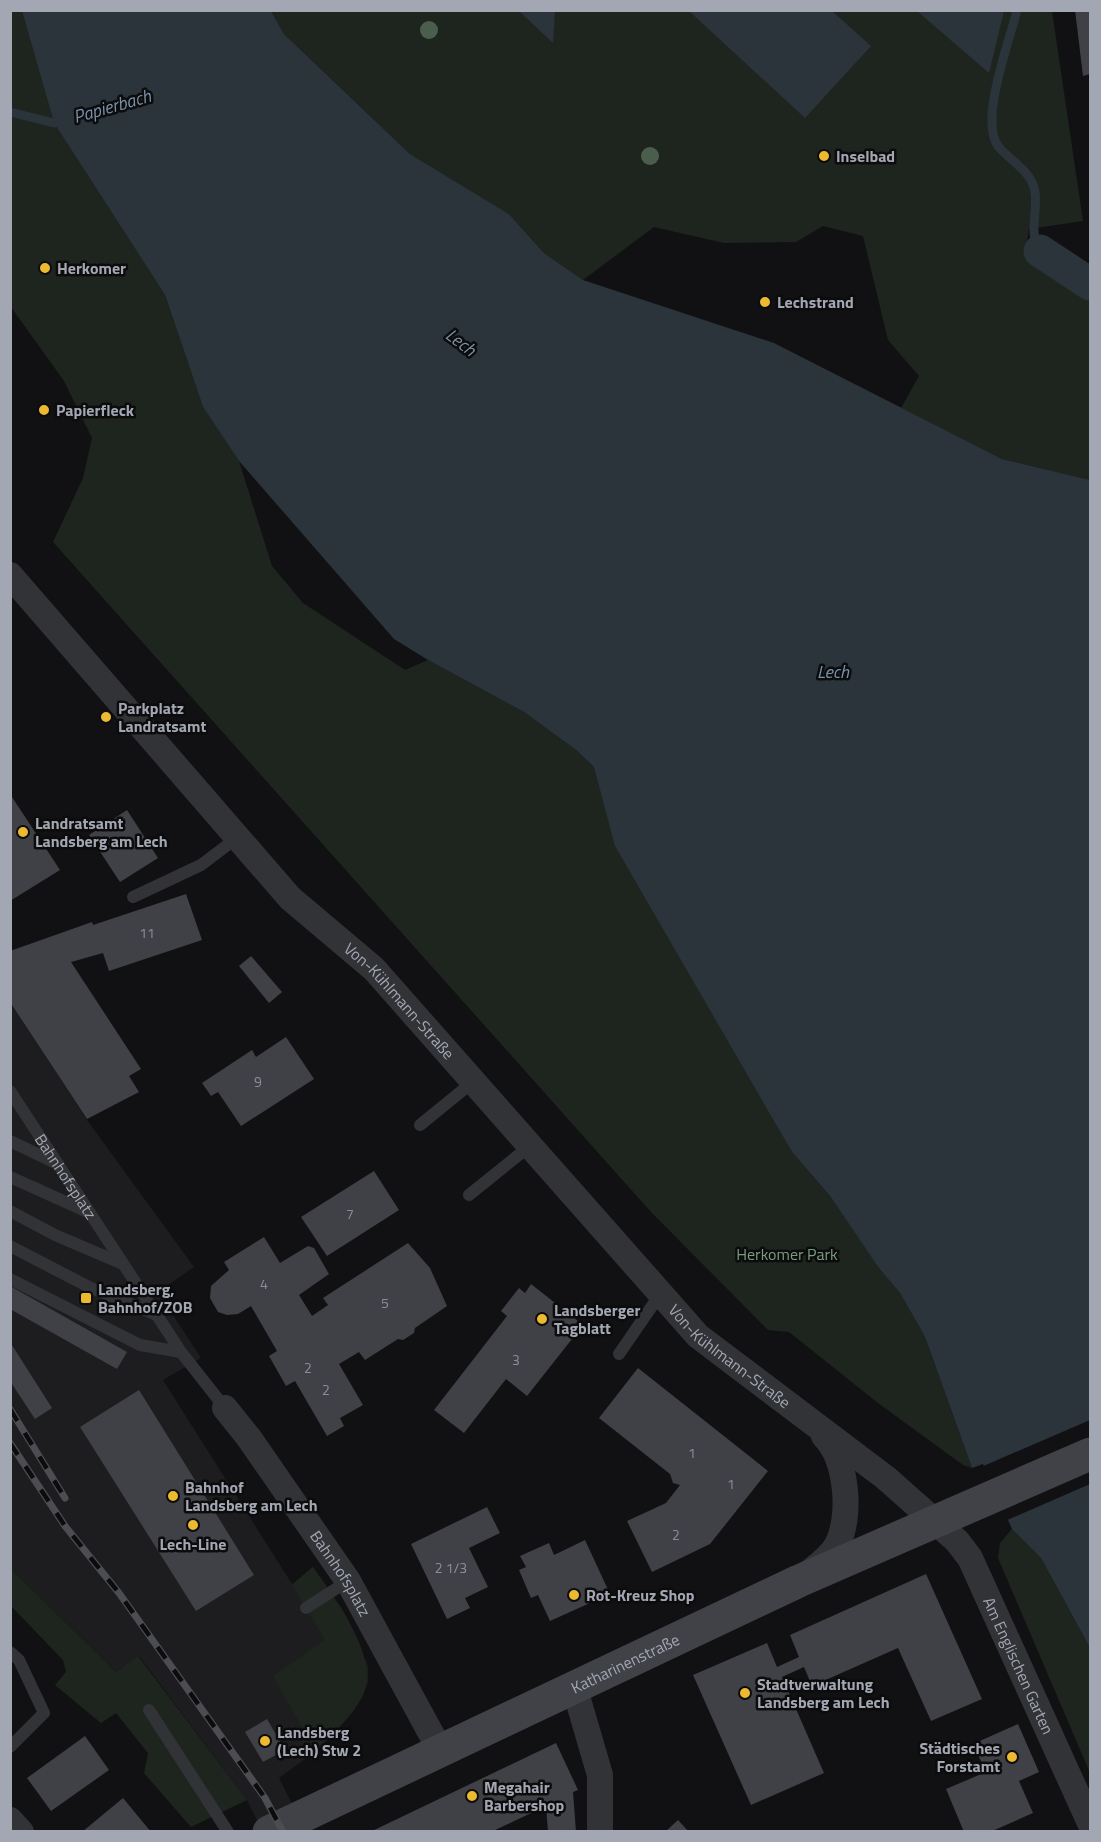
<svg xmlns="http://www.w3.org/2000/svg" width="1101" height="1842" font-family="'Titillium Web',sans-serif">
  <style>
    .built { fill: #1d1d1f }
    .green { fill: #1e251f }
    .water { fill: #2b333b }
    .pier { fill: #111113 }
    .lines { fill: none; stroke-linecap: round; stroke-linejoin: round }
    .stream { stroke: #2b333b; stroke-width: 9 }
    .canal { stroke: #2b333b; stroke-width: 33 }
    .building { fill: #404146 }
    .service { stroke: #323337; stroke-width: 12 }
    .minor { stroke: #323337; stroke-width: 26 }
    .secondary { stroke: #404247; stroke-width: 33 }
    .rail-casing { stroke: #4b4d52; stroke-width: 7 }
    .rail { stroke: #0c0c0d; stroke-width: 4.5; stroke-dasharray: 14; stroke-linecap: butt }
    .tree { fill: #4b5e4e }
    .poi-dot { fill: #ebba31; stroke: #0c0c0d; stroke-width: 2 }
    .labels { text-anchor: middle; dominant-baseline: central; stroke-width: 5; stroke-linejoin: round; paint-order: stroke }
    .number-label { font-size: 14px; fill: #8a8e98 }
    .poi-label { font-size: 16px; font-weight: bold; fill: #a3a7b3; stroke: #0c0c0d; text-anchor: start }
    .street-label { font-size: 16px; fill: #a3a7b3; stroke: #0c0c0d }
    .park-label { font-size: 16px; fill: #7a9d7f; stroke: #0c0c0d }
    .water-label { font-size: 18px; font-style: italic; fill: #7a92ad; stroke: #0c0c0d }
  </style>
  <rect width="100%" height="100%" fill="#111113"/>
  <!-- built -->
  <path class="built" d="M10,1002L87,1120L194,1267L158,1292L201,1358L163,1380L292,1584L313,1567L344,1612L368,1666V1682L363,1696L341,1725L316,1751L279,1778L306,1831H262L247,1800L139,1656L116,1672L13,1571L11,1573Z"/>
  <!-- green -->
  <g class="green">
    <path d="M10,11H22L54,123L165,295L203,407L239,461L272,566L303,603L405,670L428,660L524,712L576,750L594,767L602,788L722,1027L792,1152L830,1196L878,1267L900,1293L925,1337L972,1468L963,1465L878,1403L789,1332L768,1330L651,1212L53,542L83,478L92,438L64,381L11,307Z"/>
    <path d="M271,11H1052L1083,221L1029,229L1026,246L1090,287V480L1002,459L901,408L919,376L888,340L863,236L823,226L796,242L724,243L654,227L583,280L544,253L509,214L410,154L284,34Z"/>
    <path d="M1012,1529L1041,1558L1090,1648V1773L998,1558L1000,1543Z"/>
    <path d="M313,1567C334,1597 381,1658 363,1695C353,1716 332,1734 316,1751L273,1676L325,1640L292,1585Z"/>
    <path d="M13,1571L116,1672L138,1656L247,1800L191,1827L144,1773L148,1753L116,1713L101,1723L55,1685L66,1672L63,1660L11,1606V1573Z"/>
  </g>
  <!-- water -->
  <g class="water">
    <path d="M22,11H271L284,34L410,154L509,214L544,253L583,280L774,343L1002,459L1090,480V1648L1041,1558L1012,1529L983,1464L972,1468L925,1337L900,1293L878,1267L830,1196L792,1152L615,846L594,767L576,750L524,712L428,660L394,639L239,461L203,407L165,295L54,123Z"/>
    <path d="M519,11H555L553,43Z"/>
    <path d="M689,11H832L871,46L805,118Z"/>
    <path d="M917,11H1004L989,73Z"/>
  </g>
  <!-- pier -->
  <path class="pier" d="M1090,1420V1484L1005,1521L981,1467L972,1471Z"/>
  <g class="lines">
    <!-- stream -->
    <g class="stream">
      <path d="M1017,10C1010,40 979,120 998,146C1010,161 1032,171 1035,192C1038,212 1028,233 1040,251"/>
      <path d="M10,112L54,123L66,119"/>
    </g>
    <!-- canal -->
    <path class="canal" d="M1040,251L1090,284"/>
  </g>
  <!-- building -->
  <g class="building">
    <path d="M1075,10H1090V74L1083,76Z"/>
    <path d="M10,794L60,870L10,901Z"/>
    <path d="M127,810L158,858L120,882L89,835Z"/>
    <path d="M186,894L202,940L109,971L103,953L71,962L141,1069L129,1076L139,1092L87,1119L10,1002V951L92,922L93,925Z"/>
    <path d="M251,956L282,992L269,1003L239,966Z"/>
    <path d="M286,1037L314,1079L241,1126L218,1092L211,1096L202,1083L252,1050L256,1057Z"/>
    <path d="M374,1171L399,1210L327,1256L301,1217Z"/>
    <path d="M264,1237L280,1263L308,1246L314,1248L329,1274L299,1295L312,1316L328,1305L323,1298L408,1243L430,1268L447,1306L415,1328L414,1333L403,1340L398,1339L365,1360L359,1352L339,1364L363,1405L340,1418L344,1426L327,1436L295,1381L286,1386L269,1356L277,1351L251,1306L238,1314L227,1315L218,1312L210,1298L211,1286L229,1270L224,1262Z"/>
    <path d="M531,1284L583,1325L527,1396L506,1379L464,1433L434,1410L507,1316L501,1311L519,1288L525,1293Z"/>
    <path d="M10,1286L127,1352L117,1369L10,1309Z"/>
    <path d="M10,1342L52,1408L35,1419L10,1381Z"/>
    <path d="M638,1368L768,1471L710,1544L652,1572L627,1521L666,1503L680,1485L673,1483L670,1474L599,1418Z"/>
    <path d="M139,1390L254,1575L196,1611L80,1427Z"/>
    <path d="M487,1507L500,1533L469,1548L488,1587L465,1598L470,1608L447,1619L411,1544Z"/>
    <path d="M585,1540L610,1594L550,1621L538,1595L531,1598L519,1570L526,1567L520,1556L549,1543L554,1555Z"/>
    <path d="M926,1574L982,1699L931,1721L898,1648L812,1686L804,1667L782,1677L824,1773L751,1805L693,1675L767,1643L777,1667L799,1657L790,1635Z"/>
    <path d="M267,1719L285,1750L263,1762L245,1732Z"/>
    <path d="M1018,1724L1039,1772L1019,1781L1033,1813L990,1832H964L946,1789L986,1772L973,1744Z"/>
    <path d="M85,1736L109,1770L51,1811L27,1778Z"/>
    <path d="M556,1743L578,1790L573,1792L576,1832H548L546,1806L491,1832H370Z"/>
    <path d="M123,1798L151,1832H82Z"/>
    <path d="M678,1820L689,1832H665Z"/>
  </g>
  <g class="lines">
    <!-- service -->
    <g class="service">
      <path d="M133,897L201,865L238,837"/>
      <path id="s1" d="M10,1091L181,1352L225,1408"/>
      <path d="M420,1125L474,1081"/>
      <path d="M10,1141L58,1164"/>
      <path d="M10,1177L90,1213"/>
      <path d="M469,1195L531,1145"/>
      <path d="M10,1211L55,1235L123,1264"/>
      <path d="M10,1246L89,1287L157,1315"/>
      <path d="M10,1279L140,1345L181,1352"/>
      <path d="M619,1354L661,1293"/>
      <path d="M306,1608L348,1581"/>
      <path d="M10,1652L19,1660L44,1713L10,1747"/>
      <path d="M149,1710L228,1832"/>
    </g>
    <!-- minor -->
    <g class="minor">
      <path id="s2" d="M10,575L290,898L374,969L698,1336L886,1478L957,1541L970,1558L1090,1823"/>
      <path id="s3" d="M225,1408L249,1438L348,1581L440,1750"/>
      <path d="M810,1572C820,1564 831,1556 837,1545C852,1516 847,1459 824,1436"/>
      <path d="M574,1686L600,1775V1832"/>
      <path d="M10,1820L21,1832"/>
    </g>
    <!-- secondary -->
    <path class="secondary" id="s4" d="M269,1832L799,1581L1090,1454"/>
    <defs>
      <g id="rail">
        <path d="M10,1409L65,1498"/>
        <path d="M10,1443L65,1526L119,1593L223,1739L265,1798L283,1832"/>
      </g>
    </defs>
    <!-- rail casing -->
    <use href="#rail" class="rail-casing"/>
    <!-- rail -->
    <use href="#rail" class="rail"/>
  </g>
  <!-- trees -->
  <g class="tree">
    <circle cx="429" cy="30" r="9"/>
    <circle cx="650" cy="156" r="9"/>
  </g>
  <!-- markers -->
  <g class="poi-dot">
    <circle cx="824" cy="156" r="6"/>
    <circle cx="45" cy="268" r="6"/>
    <circle cx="765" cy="302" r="6"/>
    <circle cx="44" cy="410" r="6"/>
    <circle cx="106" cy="717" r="6"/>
    <circle cx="23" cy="832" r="6"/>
    <rect x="80" y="1292" width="12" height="12" rx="3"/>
    <circle cx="542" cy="1319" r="6"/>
    <circle cx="173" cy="1496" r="6"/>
    <circle cx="193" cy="1525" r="6"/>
    <circle cx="574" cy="1595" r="6"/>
    <circle cx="745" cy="1693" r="6"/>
    <circle cx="265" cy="1741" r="6"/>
    <circle cx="1012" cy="1757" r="6"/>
    <circle cx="472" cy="1796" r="6"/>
  </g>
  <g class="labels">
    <!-- number labels -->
    <g class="number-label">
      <text x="147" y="932">11</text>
      <text x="258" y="1081">9</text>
      <text x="350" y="1213">7</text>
      <text x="264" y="1283">4</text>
      <text x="385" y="1302">5</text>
      <text x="516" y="1359">3</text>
      <text x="308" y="1367">2</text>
      <text x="326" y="1389">2</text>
      <text x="692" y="1452">1</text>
      <text x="731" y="1483">1</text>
      <text x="676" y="1534">2</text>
      <text x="451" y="1567">2 1/3</text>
    </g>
    <!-- poi labels -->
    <g class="poi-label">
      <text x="836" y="156">Inselbad</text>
      <text x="57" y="268">Herkomer</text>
      <text x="777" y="302">Lechstrand</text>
      <text x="56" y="410">Papierfleck</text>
      <text x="118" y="708">Parkplatz<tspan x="118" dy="18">Landratsamt</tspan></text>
      <text x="35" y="823">Landratsamt<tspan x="35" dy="18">Landsberg am Lech</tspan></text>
      <text x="98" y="1289">Landsberg,<tspan x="98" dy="18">Bahnhof/ZOB</tspan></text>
      <text x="554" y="1310">Landsberger<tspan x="554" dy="18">Tagblatt</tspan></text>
      <text x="185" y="1487">Bahnhof<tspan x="185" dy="18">Landsberg am Lech</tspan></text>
      <text x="193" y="1544" text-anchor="middle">Lech-Line</text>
      <text x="586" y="1595">Rot-Kreuz Shop</text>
      <text x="757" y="1684">Stadtverwaltung<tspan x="757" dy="18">Landsberg am Lech</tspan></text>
      <text x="277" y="1732">Landsberg<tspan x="277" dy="18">(Lech) Stw 2</tspan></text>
      <text x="1000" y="1748" text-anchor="end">Städtisches<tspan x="1000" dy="18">Forstamt</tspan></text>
      <text x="484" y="1787">Megahair<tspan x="484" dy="18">Barbershop</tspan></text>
    </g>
    <!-- street labels -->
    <g class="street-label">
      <text stroke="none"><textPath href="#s2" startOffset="578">Von-Kühlmann-Straße</textPath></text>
      <text stroke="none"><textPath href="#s1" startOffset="102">Bahnhofsplatz</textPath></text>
      <text stroke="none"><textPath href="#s2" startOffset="1064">Von-Kühlmann-Straße</textPath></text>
      <text stroke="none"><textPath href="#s3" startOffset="202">Bahnhofsplatz</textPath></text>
      <text stroke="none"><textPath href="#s4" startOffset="394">Katharinenstraße</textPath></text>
      <text stroke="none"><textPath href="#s2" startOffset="1497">Am Englischen Garten</textPath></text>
    </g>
    <!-- park labels -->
    <g class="park-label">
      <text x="787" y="1254">Herkomer Park</text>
    </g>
    <!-- water labels -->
    <g class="water-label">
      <text transform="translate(112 106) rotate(-16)">Papierbach</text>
      <text transform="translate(461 342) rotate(37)">Lech</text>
      <text x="833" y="671">Lech</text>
    </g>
  </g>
  <!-- border -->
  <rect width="1101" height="1842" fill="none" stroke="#a3a7b3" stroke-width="24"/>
</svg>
